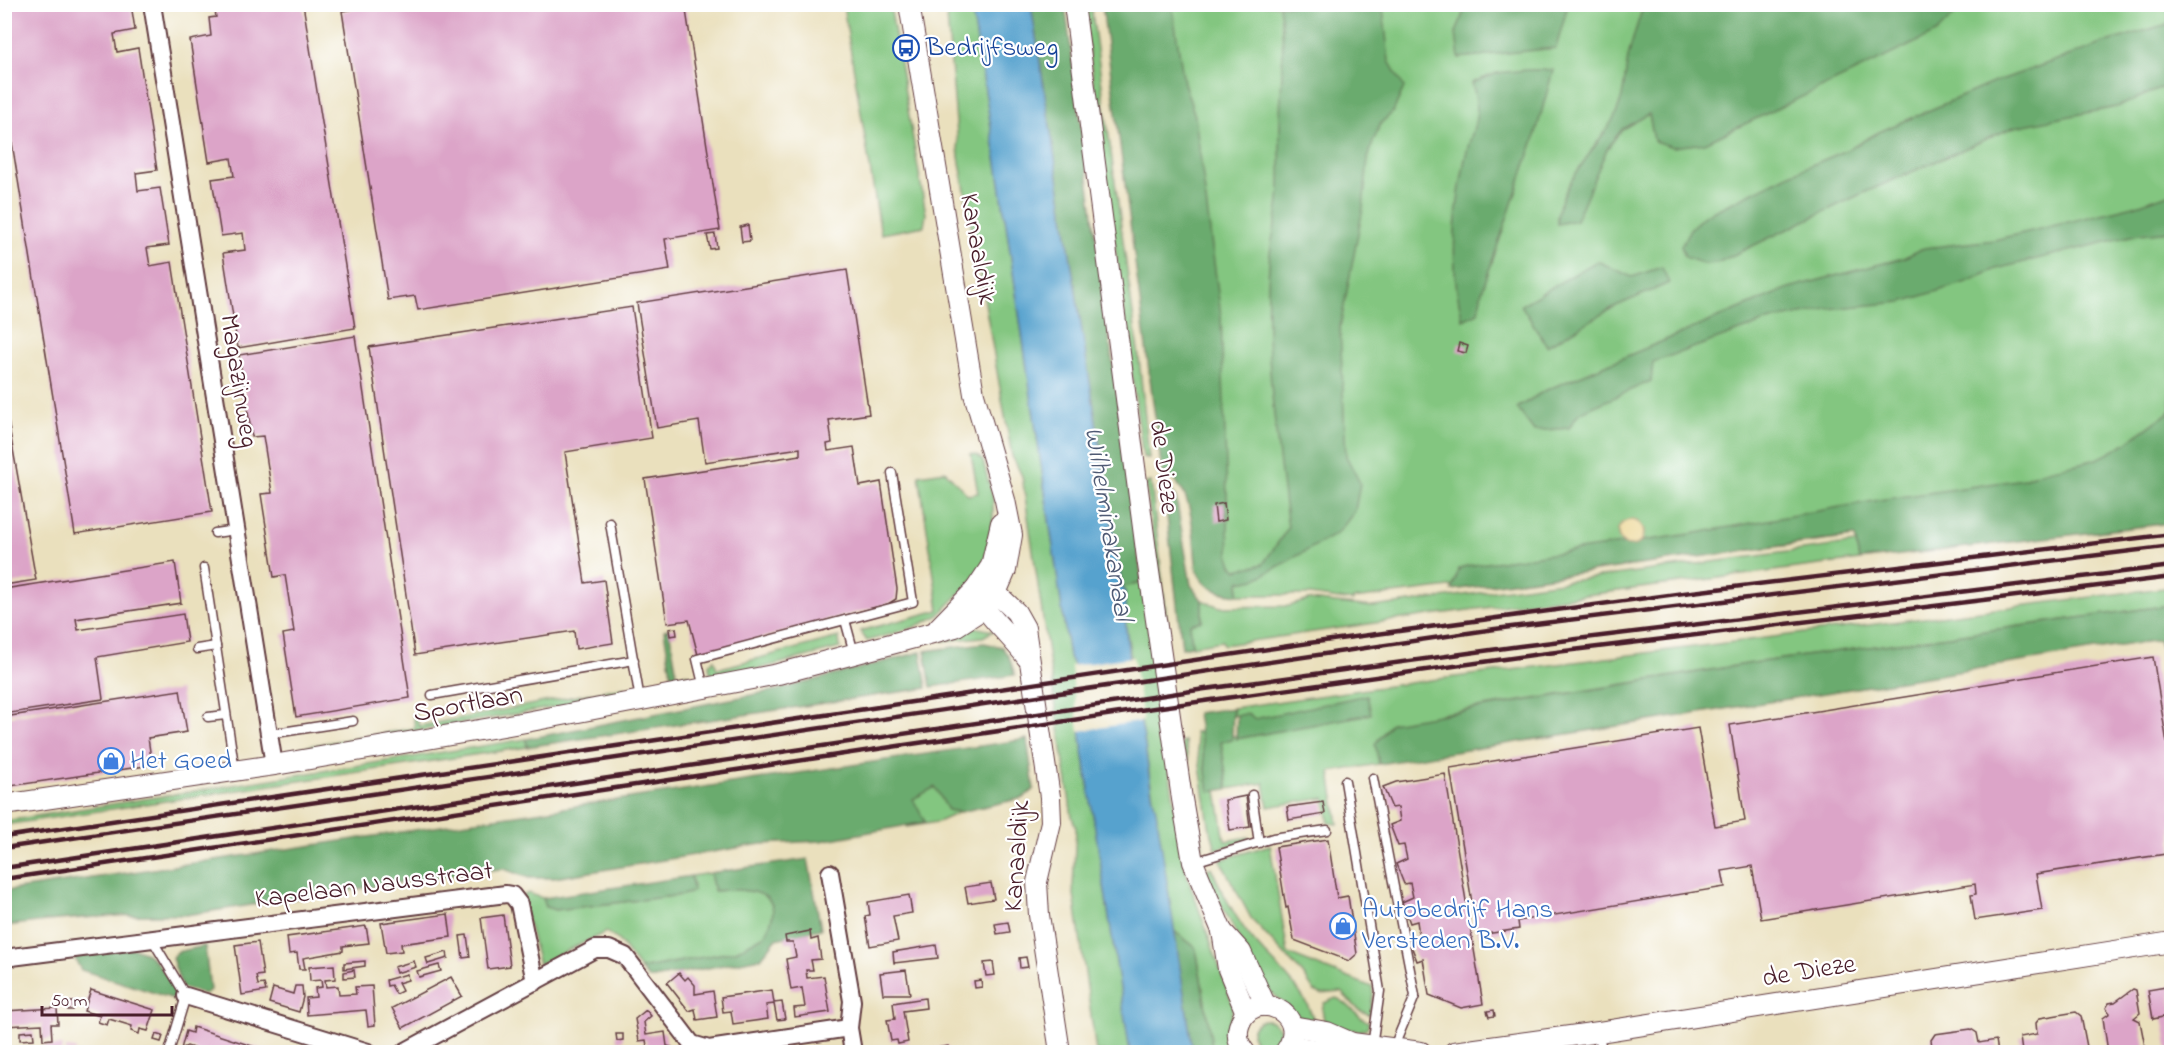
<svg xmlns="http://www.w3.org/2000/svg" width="2176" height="1057" font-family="'Indie Flower',sans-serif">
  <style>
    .green { fill: #83c680; stroke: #667256; stroke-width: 1.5 }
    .forest { fill: #6aab6e; stroke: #5a654c; stroke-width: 1.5 }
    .sand { fill: #eeda9e; stroke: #9c7c64; stroke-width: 1.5 }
    .water { fill: #56a2ce; stroke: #50607c; stroke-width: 1.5 }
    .pier { fill: #eae0bd }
    .building { fill: #dca4c8 }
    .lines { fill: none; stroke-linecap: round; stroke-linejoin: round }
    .service-casing { stroke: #623c41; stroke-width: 11 }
    .minor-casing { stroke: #623c41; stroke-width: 20 }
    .tertiary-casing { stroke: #623c41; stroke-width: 22 }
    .service { stroke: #fff; stroke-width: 8 }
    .minor { stroke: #fff; stroke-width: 16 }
    .tertiary { stroke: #fff; stroke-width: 20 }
    .rail { stroke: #4a1f2b; stroke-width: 4.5 }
    .labels { text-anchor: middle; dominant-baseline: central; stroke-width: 4.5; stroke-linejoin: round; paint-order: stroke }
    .transit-label { font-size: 27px; fill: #164399; stroke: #fff; text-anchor: start }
    .street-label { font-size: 27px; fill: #4a1f2b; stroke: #fff }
    .shop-label { font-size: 27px; fill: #366cbe; stroke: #fff; text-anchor: start }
    .water-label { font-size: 28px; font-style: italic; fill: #4f5a74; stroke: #fff }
  </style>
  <rect width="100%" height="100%" fill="#fff"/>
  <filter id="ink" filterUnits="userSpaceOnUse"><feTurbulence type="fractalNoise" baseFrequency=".0167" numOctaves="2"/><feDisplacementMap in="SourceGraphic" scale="12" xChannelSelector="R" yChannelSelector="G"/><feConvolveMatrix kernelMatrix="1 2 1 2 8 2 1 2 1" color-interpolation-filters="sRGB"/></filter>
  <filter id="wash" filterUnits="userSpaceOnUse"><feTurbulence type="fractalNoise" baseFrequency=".008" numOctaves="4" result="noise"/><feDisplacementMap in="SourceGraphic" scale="24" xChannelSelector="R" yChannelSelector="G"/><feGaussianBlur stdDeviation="1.35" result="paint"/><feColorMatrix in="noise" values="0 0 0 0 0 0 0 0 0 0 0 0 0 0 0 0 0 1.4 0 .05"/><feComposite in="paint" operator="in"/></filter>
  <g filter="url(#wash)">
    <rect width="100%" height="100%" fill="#eae0bd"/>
    <!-- green -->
    <g class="green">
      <path d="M843,5H890L926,214L924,226L881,234Z"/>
      <path d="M946,5H971L999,176L1069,657L1074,666L1081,738L1130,1052H1096L1073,887L1076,828L1072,817L1022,476L1012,456L959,157Z"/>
      <path d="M1083,5H1091L1139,358L1149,458L1143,457Z"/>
      <path d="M1130,5H2171V498L1353,599V601L1310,595H1238V582L1223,585Z"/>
      <path d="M971,454L977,455L983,461L993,498V520L983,569L938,616L912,628L867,641L860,631L939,610L919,475L945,471L968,495L978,493Z"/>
      <path d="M1151,482L1168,629L1165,630L1146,483Z"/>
      <path d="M1856,543L1859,560L1430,615L1224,645L1222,641L1192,646L1190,624L1202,621V600L1220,607L1289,606L1309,600L1373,607Z"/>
      <path d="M1142,583L1180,842L1187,875L1233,1006L1229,1030L1234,1052H1213L1197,954L1195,947L1174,931L1124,614L1125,591L1122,587Z"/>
      <path d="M2171,587V605L1753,663L1441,714L1376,744L1379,764L1330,772L1338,824L1329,823L1325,798L1268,807L1264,783L1228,789L1221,742L1232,740V736H1235L1236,739L1370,714L1367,696L1255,719L1249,714L1234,716L1233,708L1431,680Z"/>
      <path d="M974,627L993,631L983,637L943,641L942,637Z"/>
      <path d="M839,637L840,648L762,668L716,677L710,673L709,665L714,660L717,669Z"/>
      <path d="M624,687L625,692L614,697L302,751L301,747L415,728L413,715L416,714L419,726Z"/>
      <path d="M1195,732H1200L1209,791H1217L1225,841L1248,837L1249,841L1216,849L1209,825Z"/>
      <path d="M526,739L527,747L5,825V821Z"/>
      <path d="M1185,741L1203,846L1198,845L1181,742Z"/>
      <path d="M935,787L948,810L960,812L938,822L906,827L925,822L912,799Z"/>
      <path d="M1270,845L1288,954L1372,987L1373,994L1370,1015L1359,1010L1341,992L1321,994L1314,991L1303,974L1252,920L1220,860Z"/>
      <path d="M1211,867C1222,892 1235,918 1252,939C1276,968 1304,986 1315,1024L1303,1020L1263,985L1209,881L1205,871Z"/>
      <path d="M710,873L714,891C747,888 791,889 765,935L736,951L640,969L618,940L606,932L539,964L521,897L528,893L543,898L546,907L555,910L682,895L690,893L693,886L691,876Z"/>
      <path d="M1336,998C1349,1002 1355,1016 1369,1022L1367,1028L1359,1031L1325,1026L1322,1009L1324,1003Z"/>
      <circle cx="1266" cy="1034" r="14"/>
    </g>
    <!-- forest -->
    <g class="forest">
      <path d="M1644,4H1964V5L1936,33L1705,143L1673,147L1654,141L1649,114L1622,129L1607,149L1576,220L1557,224C1554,192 1599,145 1615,116C1625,96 1624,79 1628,58C1632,40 1638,22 1644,4Z"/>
      <path d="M1031,5H1065L1142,583L1122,587Z"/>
      <path d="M1102,5H1172L1184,83L1195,116L1221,316L1229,555L1232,565L1237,570L1263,564L1288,528C1277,441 1263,352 1269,264C1270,242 1277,222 1279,200C1282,173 1279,146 1280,118C1281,79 1286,43 1279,5H1388L1383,8L1389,61L1404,87L1393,112L1381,123L1373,142L1368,159L1363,208L1340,327L1346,456L1360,483L1355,511L1338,533L1256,579L1239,582L1238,595C1219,593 1205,589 1197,571C1192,538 1197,487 1162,472Z"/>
      <path d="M1466,5V4L1568,5L1556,48L1459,58L1456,33Z"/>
      <path d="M2171,23V84L2117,107L2014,127L1859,195L1717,263L1704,264L1685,257L1681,246L1690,229L1704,216L1788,175L1847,150L1879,132L1995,82L2113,40Z"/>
      <path d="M1528,70H1553L1534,140L1482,291L1478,313L1463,320C1449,269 1454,215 1464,164C1470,129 1484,122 1472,83L1497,73Z"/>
      <path d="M2171,193V231L2139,234L1996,269L1967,282L1902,302L1827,309L1771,320L1653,362L1651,381L1579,413L1569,428L1534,431L1517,408L1544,391L1789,288L1903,258L1924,248L1994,240L2134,206Z"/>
      <path d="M1597,261L1632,277L1662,267L1669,283L1614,307L1547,346L1521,305Z"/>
      <path d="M2171,411V523L1859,560L1855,536L1452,590L1459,569L1466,566L1691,534L1879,500L2024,479C2049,466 2070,468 2096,459C2117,452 2151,424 2171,411Z"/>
      <path d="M1164,490L1172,492L1176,498L1191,585L1202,600V621L1190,624L1192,646L1182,648Z"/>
      <path d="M2171,605V650H2166L2160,646L2158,640L1379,764L1375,744L1391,723L1753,663Z"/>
      <path d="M669,629L677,675L688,674L691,677L689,681L655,688L652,684L672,680L664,630Z"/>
      <path d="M984,643L1002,647L1009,657L1015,675L931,687L925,651Z"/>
      <path d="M921,652L927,688L527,747L526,739L777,690Z"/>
      <path d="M1367,695L1371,714L1236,739L1237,715L1249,714L1255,719Z"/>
      <path d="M1233,708L1232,740L1221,742L1228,789L1209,792L1197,713Z"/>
      <path d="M1027,739L1034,789L1023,798L960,812L948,810L935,787L913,799L925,822L821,841L761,844L554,878H529L504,869L477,871L186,915C125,914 65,918 5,926V891Z"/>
      <path d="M808,859L821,929L776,939L761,958L649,979L640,969L736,951L765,935C791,889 747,888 714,891L710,873Z"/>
      <path d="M691,876L693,891L682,895L555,910L546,907L543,898Z"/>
      <path d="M1174,931L1195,947L1197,954L1213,1052H1193Z"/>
      <path d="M205,946L210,990L205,994L182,988L172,958L177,952Z"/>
      <path d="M131,948C154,950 166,976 178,994L177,1000L81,970L74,957Z"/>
    </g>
    <!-- sand -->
    <circle class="sand" cx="1631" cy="533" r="13"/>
    <!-- water -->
    <path class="water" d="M971,5H1031L1122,587L1125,591C1124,636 1132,684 1142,728C1148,755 1148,783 1156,810L1193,1052H1130L1081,738L1074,666L1069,657L999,176Z"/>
    <!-- pier -->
    <path class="pier" d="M1133,657L1143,721L1079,731L1071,666Z"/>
    <g id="blocks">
      <!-- building -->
      <g class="building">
        <path d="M17,4H131L135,30L114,34L117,52L138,48L157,170L136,173L138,191L160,188L169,245L147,248L150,266L172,262L212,512L75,534L4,93V6Z"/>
        <path d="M184,4H206L207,7L185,10Z"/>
        <path d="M303,4L355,328L238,348L223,253L245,250L243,233L221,236L212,179L234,176L231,158L209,162L190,40L211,36L209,18L216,17L214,5Z"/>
        <path d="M385,4H685L720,230L665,239L670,270L418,310L415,296L388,300L342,11Z"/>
        <path d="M748,225L750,241L742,242L740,227Z"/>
        <path d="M715,234L717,248L710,249L707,235Z"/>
        <path d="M847,270L869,414L829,420L832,443L827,444L828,451L854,447L860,486L881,482L897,589L896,599L888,604L698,655L689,620L667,623L645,479L800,455V448L705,462L699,421L657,428L637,303Z"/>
        <path d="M632,307L652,438L565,452L585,583L604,580L613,643L576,649L574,631L415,655L369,347Z"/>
        <path d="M355,336L410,698L296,717L283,634L294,632L285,575L274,577L261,494L272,493L263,436L252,437L239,355Z"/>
        <path d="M1459,343L1468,346L1466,353L1457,351Z"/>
        <path d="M4,398L36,580L4,585Z"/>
        <path d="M1224,503L1226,520L1216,522L1214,505Z"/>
        <path d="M175,562L181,603L76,619L78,630L183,614L187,642L97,657L103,699L4,714V589Z"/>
        <path d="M676,628L677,635L670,636L669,629Z"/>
        <path d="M2153,657L2172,774V853L2036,874L2042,910L1975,920L1971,895L1976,894L1975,884L1761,919L1752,866L1722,871L1725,887L1518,921L1519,929L1479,935L1476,927L1450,768L1698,728L1715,826L1745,821L1730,725Z"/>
        <path d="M180,690L187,732L148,738L152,765L4,787V717Z"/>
        <path d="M1445,774L1483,1004L1461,1008L1429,995L1423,959L1417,961L1409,940L1419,935L1417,921L1410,923L1402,902L1413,897L1410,883L1404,884L1396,864L1407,859L1404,845L1398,846L1390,825L1400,821L1398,807L1392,808L1383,787L1396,782Z"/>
        <path d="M1246,796L1250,827L1230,830L1225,800Z"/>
        <path d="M1323,802L1325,814L1289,820L1287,807Z"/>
        <path d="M1328,839L1337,898L1348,896L1357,954L1349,961L1294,940L1288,907L1286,908L1276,847Z"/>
        <path d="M991,883L994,899L968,903L965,887Z"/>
        <path d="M909,895L912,913L893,916L898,941L870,946L865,916L870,915L868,902Z"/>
        <path d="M448,914L451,937L401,944L402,951L386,953L381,923Z"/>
        <path d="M503,915L510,966L488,969L481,918Z"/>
        <path d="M1008,922L1010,932L997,934L995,924Z"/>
        <path d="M366,926L369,943L343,946V951L303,958L305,969H299L297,953L289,954L287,937Z"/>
        <path d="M810,931L811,940L818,938L821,959L811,960L813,970H806L807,978L824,976L830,1012L795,1017L794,1008L805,1007L802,988L791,990L786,959L796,957L793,942H786L785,936Z"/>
        <path d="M467,935L470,957L463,958L460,936Z"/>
        <path d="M258,942L263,975L256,976L258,985L264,984L266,991L242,995L235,945Z"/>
        <path d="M936,945L938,958L894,963L893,952Z"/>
        <path d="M447,952L448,958L428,964L426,958Z"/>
        <path d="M1026,957L1028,967L1020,968L1019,958Z"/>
        <path d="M365,961V966L344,969V963Z"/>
        <path d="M414,961L416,967L396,973L394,967Z"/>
        <path d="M993,962L995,975L986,976L984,963Z"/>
        <path d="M334,965L335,979L325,980L326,987L338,986L339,995L356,994L355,987L372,986L375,1025L368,1026L366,1010L307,1015L306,998L316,997L315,988L322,987L321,980L310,981L309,967Z"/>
        <path d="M439,965L441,971L419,977L417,971Z"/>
        <path d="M354,970L355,977L344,978V972Z"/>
        <path d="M906,970L910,994H883L880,973Z"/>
        <path d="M679,973L685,980L688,977L695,985V994L713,991L717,1017L697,1020L695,1009L689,1011L667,983Z"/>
        <path d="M407,974L408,980L398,983L402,991L396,994L391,985L387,986L386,980Z"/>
        <path d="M451,977L462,996L403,1028L392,1008Z"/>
        <path d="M981,980L982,987L975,988L974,981Z"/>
        <path d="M295,986H302L303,997L299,1012L269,1003L273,988L293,994Z"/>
        <path d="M2172,986V1052H2169L2163,1017L2153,1019L2148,990Z"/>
        <path d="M2133,989L2136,990L2140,1013L2134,1018L2140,1021L2146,1052H2108L2103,1018L2110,1013L2106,1008L2109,1003L2115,1002Z"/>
        <path d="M91,990L155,1010L148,1031L140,1029L139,1034L131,1031L132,1026L109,1019L107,1025L98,1022L100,1016L84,1011Z"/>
        <path d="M772,990L774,1003L782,1002L785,1019L777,1020L774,1004L766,1005L768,1019L733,1024L731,1011L723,1012L721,997Z"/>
        <path d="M925,998L926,1008L903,1011L908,1042L898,1044L897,1040L891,1041L887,1020L895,1019L893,1003Z"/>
        <rect x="68" y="1002" width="5" height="8"/>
        <path d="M57,1008L58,1024H51L52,1039L43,1040L42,1024L4,1026V1011Z"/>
        <path d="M646,1010L651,1016L644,1022L646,1035L665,1032L667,1046L675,1048L676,1052H648L646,1040L639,1041L635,1019Z"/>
        <path d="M1494,1010L1495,1016L1489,1017L1487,1011Z"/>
        <path d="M2076,1012L2081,1016L2088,1052H2022L2020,1037L2037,1034L2036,1023L2040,1018Z"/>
        <path d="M193,1027L271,1052H195L196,1049L187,1046L181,1049L186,1031L192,1033Z"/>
        <path d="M1971,1029L1977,1033L1979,1043L1996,1040L1998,1052H1933L1931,1040L1935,1034Z"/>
        <path d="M33,1031L34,1039L20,1040V1032Z"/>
        <path d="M156,1034L163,1036L161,1042L154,1040Z"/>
        <path d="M616,1034H623V1040L617,1041Z"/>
        <path d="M43,1046H62L61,1052H44Z"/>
        <path d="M948,1046L949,1052H920V1051Z"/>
        <path d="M66,1048L75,1049L76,1052H66Z"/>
      </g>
    </g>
  </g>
  <g filter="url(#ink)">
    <use href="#blocks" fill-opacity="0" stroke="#623c41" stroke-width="1.5"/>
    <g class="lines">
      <defs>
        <g id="service">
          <path d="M610,523L640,700"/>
          <path d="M215,533L236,530"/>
          <path d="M204,568L235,771"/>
          <path d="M845,620L854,653"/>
          <path d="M197,649L216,646"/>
          <path d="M704,688L697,659L913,602L892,473"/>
          <path d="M432,695L634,660"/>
          <path d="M208,717L226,715"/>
          <path d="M269,734L353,721"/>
          <path d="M1373,778L1415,996L1393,1049"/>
          <path d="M1345,781L1380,991L1372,1046"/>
          <path d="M1252,795L1259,843"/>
          <path d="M1194,862L1273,838L1327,830"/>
          <path d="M153,941L186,996L169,1052"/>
          <path d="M1599,1032L1602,1052"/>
        </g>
        <g id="minor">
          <path d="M152,4L274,765"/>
          <path d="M830,873L852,1001L849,1028L853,1052"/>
          <path d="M4,958L506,894L512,895L519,904L535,982"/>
          <path d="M186,996L368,1052"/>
          <path d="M404,1052L595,949H609L625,956L692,1044L709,1049L849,1028"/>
        </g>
        <g id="tertiary">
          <path d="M909,4L974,394L1005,500L1012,535L1006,570L996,593L1016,612L1025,628L1050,797L1051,822L1037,882L1039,915L1060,1052"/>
          <path d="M1074,4L1147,558L1182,799L1193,862L1222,931L1228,969L1246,1013"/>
          <path d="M1001,523L991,566L975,590C986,617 1010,634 1027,658"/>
          <path d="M938,628L975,590L985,592"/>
          <path d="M4,805L274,765L526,722L778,674L955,627L983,609L996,593"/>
          <path d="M1222,931L1241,952L1266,1006"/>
          <path d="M1292,1026L1327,1032L1352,1043L1421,1052"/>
          <path d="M1290,1046L1317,1050L1352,1043"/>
          <path d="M1245,1052C1239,1045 1236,1036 1239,1026C1251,985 1314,1013 1285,1052"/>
          <path d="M1454,1052L1599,1032L2172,942"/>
        </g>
      </defs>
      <!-- service casing -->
      <use href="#service" class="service-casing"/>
      <!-- minor casing -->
      <use href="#minor" class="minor-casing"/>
      <!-- tertiary casing -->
      <use href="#tertiary" class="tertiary-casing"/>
      <!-- service -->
      <use href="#service" class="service"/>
      <!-- minor -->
      <use href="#minor" class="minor"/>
      <!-- tertiary -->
      <use href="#tertiary" class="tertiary"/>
      <!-- rail -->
      <g class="rail">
        <path d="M4,837L1309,643L1684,593L2172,534"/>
        <path d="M4,848L1495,629L2172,546"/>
        <path d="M4,868L1205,689L1520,646L2172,566"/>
        <path d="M4,879L1140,710L1540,654L2172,577"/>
      </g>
    </g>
  </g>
  <!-- icons -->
  <defs>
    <symbol id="bus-ring" viewBox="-11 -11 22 22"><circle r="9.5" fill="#fff" stroke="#1a4fb4" stroke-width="1.5"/><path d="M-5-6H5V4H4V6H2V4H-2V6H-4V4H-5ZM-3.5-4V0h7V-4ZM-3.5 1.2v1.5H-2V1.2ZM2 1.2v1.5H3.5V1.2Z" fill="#1a4fb4"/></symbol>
    <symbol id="shop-ring" viewBox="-11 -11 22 22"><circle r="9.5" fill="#fff" stroke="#3f7fe0" stroke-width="1.5"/><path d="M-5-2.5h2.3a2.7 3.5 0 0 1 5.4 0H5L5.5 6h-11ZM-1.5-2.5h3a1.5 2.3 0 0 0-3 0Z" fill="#3f7fe0"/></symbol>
  </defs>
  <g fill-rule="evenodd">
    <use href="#bus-ring" x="891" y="33" width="30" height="30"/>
    <use href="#shop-ring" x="96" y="746" width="30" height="30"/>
    <use href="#shop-ring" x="1328" y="911" width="30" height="30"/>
  </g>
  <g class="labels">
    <!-- transit labels -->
    <g class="transit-label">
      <text x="926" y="48">Bedrijfsweg</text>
    </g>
    <!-- street labels -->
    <g class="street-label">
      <text transform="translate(977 249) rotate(80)">Kanaaldijk</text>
      <text transform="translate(238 381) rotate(81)">Magazijnweg</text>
      <text transform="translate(1163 467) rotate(83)">de Dieze</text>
      <text transform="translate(468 705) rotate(-10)">Sportlaan</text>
      <text transform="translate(1018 856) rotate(-86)">Kanaaldijk</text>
      <text transform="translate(374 886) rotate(-7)">Kapelaan Nausstraat</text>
      <text transform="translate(1809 972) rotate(-9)">de Dieze</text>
    </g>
    <!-- shop labels -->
    <g class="shop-label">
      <text x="130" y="761">Het Goed</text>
      <text x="1362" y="910">Autobedrijf Hans<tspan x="1362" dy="31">Versteden B.V.</tspan></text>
    </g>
    <!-- water labels -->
    <g class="water-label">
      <text transform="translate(1107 524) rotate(81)">Wilhelminakanaal</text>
    </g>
  </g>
  <!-- margin -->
  <rect width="2176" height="1057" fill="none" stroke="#fff" stroke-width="24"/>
  <!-- scale -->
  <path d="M42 1006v9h130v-9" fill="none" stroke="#4a1f2b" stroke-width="3"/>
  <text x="51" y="1006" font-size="18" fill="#4a1f2b" stroke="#ffffff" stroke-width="4.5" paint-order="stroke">50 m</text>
</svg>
